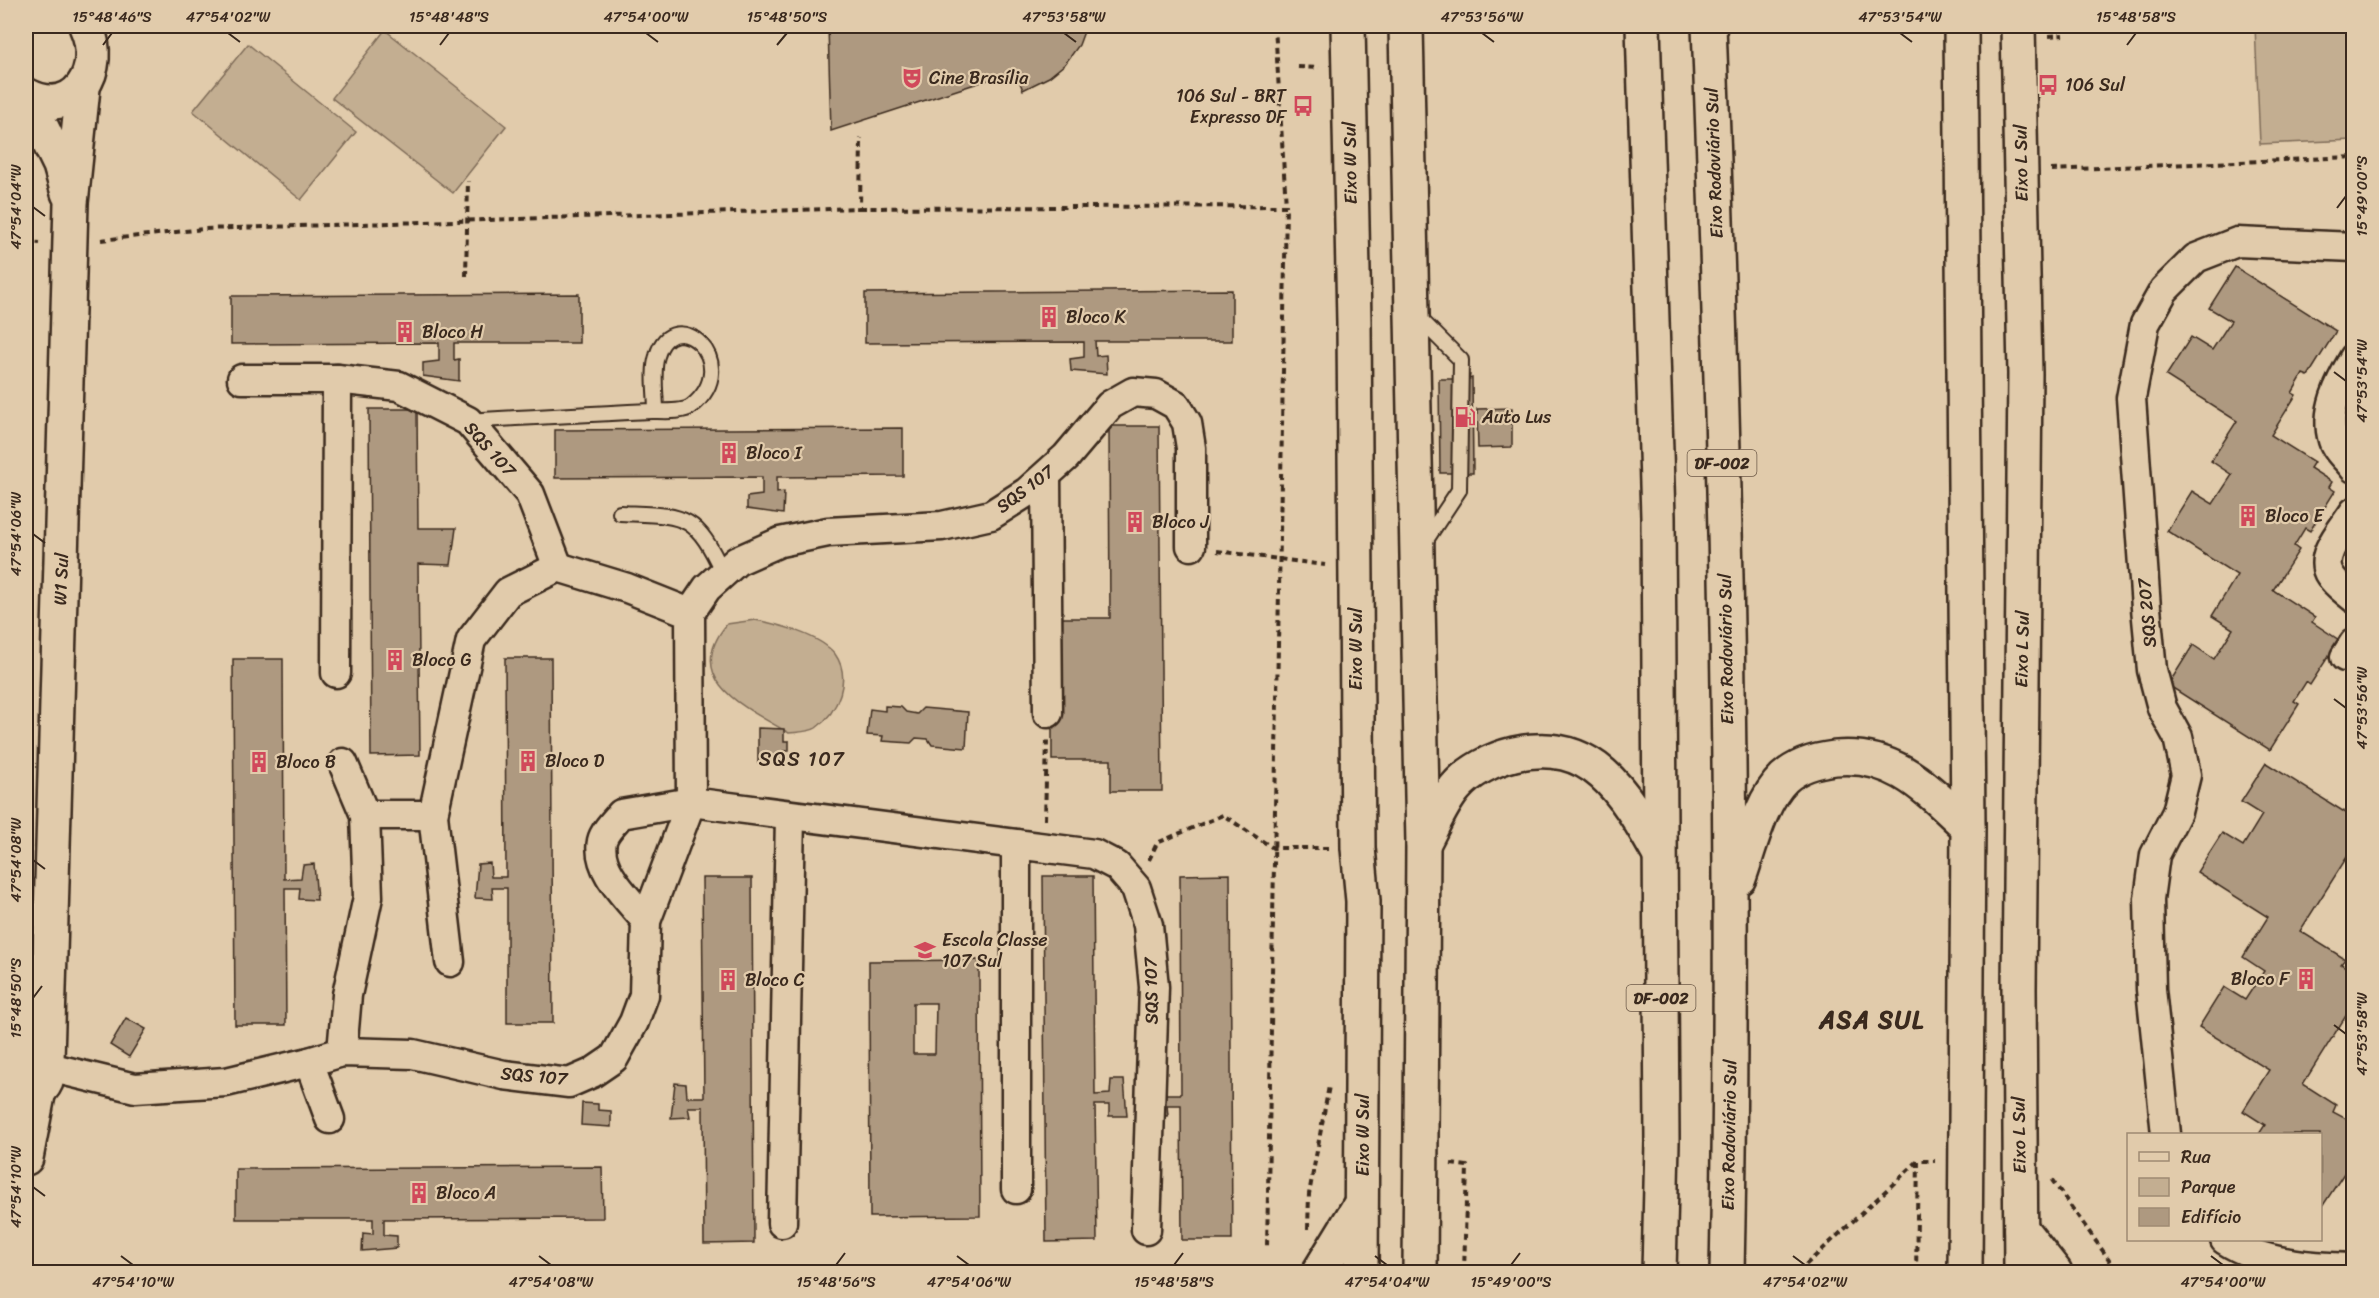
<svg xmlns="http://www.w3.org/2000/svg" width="2379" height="1298" font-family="Sriracha,sans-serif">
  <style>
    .green { fill: #c3ae91; stroke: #7f6c58; stroke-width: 1.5 }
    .building { fill: #ae9980; stroke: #3b2a1e; stroke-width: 1.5; fill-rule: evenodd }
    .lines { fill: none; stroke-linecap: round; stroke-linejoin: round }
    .lane-casing { stroke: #3b2a1e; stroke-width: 18 }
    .street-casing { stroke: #3b2a1e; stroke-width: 33 }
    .secondary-casing { stroke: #3b2a1e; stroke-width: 38 }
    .primary-casing { stroke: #3b2a1e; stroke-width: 38 }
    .highway-casing { stroke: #3b2a1e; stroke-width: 38 }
    .path { stroke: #3b2a1e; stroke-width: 4; stroke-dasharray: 6 4.5; stroke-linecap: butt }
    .lane { stroke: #e1cbab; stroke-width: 14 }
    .street { stroke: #e1cbab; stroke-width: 28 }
    .secondary { stroke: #e1cbab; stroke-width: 33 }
    .primary { stroke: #e1cbab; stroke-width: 33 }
    .highway { stroke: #e1cbab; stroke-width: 33 }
    .ticks { fill: none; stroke: #3b2a1e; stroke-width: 2 }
    .labels { text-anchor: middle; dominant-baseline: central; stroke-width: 4.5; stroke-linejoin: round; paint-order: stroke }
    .shield { fill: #e1cbab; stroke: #6d5a48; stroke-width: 1.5 }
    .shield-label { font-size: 16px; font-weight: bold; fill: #3b2a1e }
    .poi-label { font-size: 18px; fill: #3b2a1e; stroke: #e1cbab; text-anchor: start }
    .street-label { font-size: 18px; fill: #3b2a1e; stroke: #e1cbab }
    .neighbourhood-label { font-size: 20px; letter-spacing: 1.5px; fill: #3b2a1e; stroke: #e1cbab }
    .district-label { font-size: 24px; font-weight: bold; letter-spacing: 1.5px; fill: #3b2a1e; stroke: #e1cbab }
    .neatline { fill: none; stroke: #3b2a1e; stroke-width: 2 }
    .ticks-label { font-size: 15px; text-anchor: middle; fill: #3b2a1e }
  </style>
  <rect width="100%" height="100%" fill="#e1cbab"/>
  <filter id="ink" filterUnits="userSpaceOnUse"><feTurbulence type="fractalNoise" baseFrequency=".0167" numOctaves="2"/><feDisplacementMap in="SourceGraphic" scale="12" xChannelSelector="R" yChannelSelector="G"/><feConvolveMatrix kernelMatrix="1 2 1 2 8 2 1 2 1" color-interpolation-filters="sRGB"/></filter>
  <g filter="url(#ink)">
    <!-- green -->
    <g class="green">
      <path d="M2255,26H2353V140L2260,144Z"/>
      <path d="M385,30L506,126L453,193L332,98Z"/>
      <path d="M248,44L356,132L301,200L193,111Z"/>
      <path d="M755,620C777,624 820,635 835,654C852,678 838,712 816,728C810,732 797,732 789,733C746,708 681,680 727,624Z"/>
    </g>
    <!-- building -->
    <g class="building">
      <path d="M828,26H1086L1079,45L1065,64L1049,77L1023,90L1015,71L831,131Z"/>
      <path d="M2235,267L2336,331L2308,376L2303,374L2292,393L2296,395L2271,435L2314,462L2310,468L2332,482L2329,487L2335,491L2310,531L2305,528L2294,546L2299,550L2273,590L2315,617L2312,622L2339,640L2310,685L2306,682L2294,701L2299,704L2270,750L2168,685L2193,645L2214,659L2233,629L2212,616L2237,575L2167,531L2192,491L2213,504L2232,475L2211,461L2237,421L2166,376L2191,337L2212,350L2231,321L2209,308Z"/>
      <path d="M1232,290V341H1095L1096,356L1106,355L1107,374L1071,371L1070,359L1084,357V342L865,343V293Z"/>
      <path d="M579,294V343H454V360L459,359V381L423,376V363L439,361V343L231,344V296Z"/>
      <path d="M1456,375H1470L1469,379L1472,378L1473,473H1440L1439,379H1456Z"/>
      <path d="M1512,408V447L1478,448L1477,409Z"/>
      <path d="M369,409H417L418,528H456L451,565L418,564L420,755L371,756Z"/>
      <path d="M1109,426H1159L1162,791H1111V760H1052V618H1110Z"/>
      <path d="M903,428V476L777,477V493L784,492L783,514L747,509V497L762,495V477L555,478V430Z"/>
      <path d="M505,658H551L553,1023H507V888H492L493,899L475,898L478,864L490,863L491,877H506Z"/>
      <path d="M233,659H283L284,879L301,878L303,865L314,864L317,900L299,899L300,888H285L286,1025H235Z"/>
      <path d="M885,706L901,707L906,712L917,714L923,708L968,712L966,748L932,745L928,739L916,738L911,743L882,741L883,736L867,735L870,709L885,711Z"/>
      <path d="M758,728L784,729V741H789V751H784V763H758Z"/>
      <path d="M2266,763L2354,818V846L2300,931L2345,959L2341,964L2354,972V1003L2303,1084L2336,1105L2333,1112L2354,1123V1158L2320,1210V1134H2259L2265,1125L2243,1111L2269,1070L2199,1027L2224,987L2245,1000L2264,971L2243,957L2268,917L2197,872L2222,833L2243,846L2262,815L2241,802Z"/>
      <path d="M1230,874L1232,1240H1182L1181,1105H1167L1168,1116L1150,1115L1165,1081L1166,1094H1181L1180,875Z"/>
      <path d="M1043,876H1093L1095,1095L1110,1094L1111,1080H1124L1127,1116H1109V1105H1095L1097,1241L1046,1242Z"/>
      <path d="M702,878H752L754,1243L704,1244L703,1107H688L690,1117L671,1118L675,1083L686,1084L687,1097H704Z"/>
      <path d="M979,960L980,1216L870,1217L869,961ZM913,1003H936L935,1054H913Z"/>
      <path d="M126,1018L146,1029L129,1057L110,1045Z"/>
      <path d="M582,1103L598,1104V1110L611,1111V1127L581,1125Z"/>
      <path d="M602,1167L603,1218L384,1219V1235L397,1236V1248L362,1251L363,1233L373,1234V1219H236V1169Z"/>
    </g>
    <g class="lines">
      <defs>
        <g id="lane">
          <path d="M1416,315L1461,360L1459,490L1424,543"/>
          <path d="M468,421C529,417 590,414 651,411C663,411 683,413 692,406C745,362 673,301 657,356C652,371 656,395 656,411"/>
          <path d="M620,513C684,516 695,512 723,573"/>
        </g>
        <g id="street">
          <path d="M2354,358C2340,382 2324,411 2333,440C2336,450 2348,460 2354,468"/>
          <path d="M242,379H337L399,386L468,421L530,494L558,567"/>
          <path d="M1046,476L1048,713"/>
          <path d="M2354,512C2344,528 2317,556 2330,575C2335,584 2346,591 2354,598"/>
          <path d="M690,613L707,588L737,561L780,542L828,532L942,526L991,515L1027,492L1066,457L1110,405L1133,392L1156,394L1176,405L1187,423L1191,448V546"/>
          <path d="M2345,657L2354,643"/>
          <path d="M336,673L337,379"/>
          <path d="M365,815H433"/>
          <path d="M1016,844V1189"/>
          <path d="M646,921C629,899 596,871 602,841C604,832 615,821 621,814L691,802L1094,854L1117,866L1136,888L1148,925L1154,987L1146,1230"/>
          <path d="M342,1052L347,995L368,897L365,815L343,763"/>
          <path d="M309,1062L330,1119"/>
          <path d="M49,1067L135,1088L226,1082L309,1062L342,1052L413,1054L504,1075L569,1083L592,1073L614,1058L634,1022L644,995L646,921L691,802L690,613L627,588L558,567L508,592L471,640L433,815L450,962"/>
          <path d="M2166,1134L2151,989L2149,899L2155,855L2177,812L2186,775L2178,737L2162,708L2152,670L2146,608L2131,398L2145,324L2164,290L2196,258L2237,242L2354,247"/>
          <path d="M782,1223L790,816"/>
          <path d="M2225,1240C2262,1264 2311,1267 2354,1268"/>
        </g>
        <g id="secondary">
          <path d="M26,95C76,121 106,69 86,26"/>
          <path d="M27,97L60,165L68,193"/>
          <path d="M47,1060L71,203L83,88"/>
          <path d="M26,1095C54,1093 55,1056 30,1046"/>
          <path d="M26,1158L39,1090"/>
        </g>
        <g id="primary">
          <path d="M1348,26L1354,323L1358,848L1363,901L1361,1272"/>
          <path d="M1406,26L1423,844L1420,1272"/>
          <path d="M1961,26L1968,827L1965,1272"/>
          <path d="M2018,26L2025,374L2019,989L2021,1272"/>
          <path d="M2021,1229L2055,1272"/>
          <path d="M1319,1272L1360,1205"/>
        </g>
        <g id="highway">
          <path d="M1643,26L1658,517L1662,1142L1659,1272"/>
          <path d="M1709,26C1725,441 1736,857 1727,1272"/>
          <path d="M1423,844C1433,826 1442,803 1455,788C1469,771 1493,759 1514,754C1594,736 1625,794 1659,854"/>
          <path d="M1739,878C1750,848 1760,801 1784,778C1797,766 1818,760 1835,758C1895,752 1928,790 1968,827"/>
        </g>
      </defs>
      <!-- lane casing -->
      <use href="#lane" class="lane-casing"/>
      <!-- street casing -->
      <use href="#street" class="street-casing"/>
      <!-- secondary casing -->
      <use href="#secondary" class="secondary-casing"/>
      <!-- primary casing -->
      <use href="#primary" class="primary-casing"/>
      <!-- highway casing -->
      <use href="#highway" class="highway-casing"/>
      <!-- path -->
      <g class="path">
        <path d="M1275,26L1286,206"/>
        <path d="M2049,36L2063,35"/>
        <path d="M1298,67L1319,68"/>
        <path d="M2051,170L2354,157"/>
        <path d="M860,208L1286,206L1267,1247"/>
        <path d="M101,240L204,229L860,208L861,138"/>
        <path d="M26,242L40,243"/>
        <path d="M466,276L468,181"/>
        <path d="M1217,551L1325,565"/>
        <path d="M1045,820L1047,740"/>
        <path d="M1149,860L1157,843L1223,815L1273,848H1328"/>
        <path d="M1451,1164L1467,1166L1464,1272"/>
        <path d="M2052,1180L2118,1272"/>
        <path d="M1308,1229L1309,1194L1329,1086"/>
        <path d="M1798,1272L1918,1161"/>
        <path d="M1916,1272L1918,1161H1935"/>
      </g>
      <!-- lane -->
      <use href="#lane" class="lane"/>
      <!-- street -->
      <use href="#street" class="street"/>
      <!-- secondary -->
      <use href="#secondary" class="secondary"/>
      <!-- primary -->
      <use href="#primary" class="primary"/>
      <!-- highway -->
      <use href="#highway" class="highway"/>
    </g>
  </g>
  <!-- ticks -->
  <path class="ticks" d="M228,33L240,42M646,33L658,42M1064,33L1076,42M1482,33L1494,42M1900,33L1912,42M103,45L112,33M440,45L449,33M777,45L787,33M2127,45L2136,33M33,207L45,216M2337,208L2346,196M2334,372L2346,381M33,534L45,543M2334,699L2346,708M33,860L45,869M33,998L42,986M2334,1025L2346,1034M33,1187L45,1196M121,1256L133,1265M539,1256L551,1265M957,1256L969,1265M1375,1256L1387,1265M1793,1256L1805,1265M2211,1256L2223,1265M836,1265L845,1253M1174,1265L1183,1253M1511,1265L1520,1253"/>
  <!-- icons -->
  <defs>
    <symbol id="theatre-bare" viewBox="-9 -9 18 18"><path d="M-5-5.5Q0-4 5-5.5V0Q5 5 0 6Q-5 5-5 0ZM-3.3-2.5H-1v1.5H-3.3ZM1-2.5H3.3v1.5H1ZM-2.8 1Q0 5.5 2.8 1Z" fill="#d1495b" stroke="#e1cbab" stroke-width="2.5" paint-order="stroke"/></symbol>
    <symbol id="bus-bare" viewBox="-9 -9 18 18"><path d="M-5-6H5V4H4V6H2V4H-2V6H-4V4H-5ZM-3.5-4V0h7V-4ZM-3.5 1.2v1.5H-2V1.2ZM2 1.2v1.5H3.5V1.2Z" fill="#d1495b" stroke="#e1cbab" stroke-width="2.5" paint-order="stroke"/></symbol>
    <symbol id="building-bare" viewBox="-9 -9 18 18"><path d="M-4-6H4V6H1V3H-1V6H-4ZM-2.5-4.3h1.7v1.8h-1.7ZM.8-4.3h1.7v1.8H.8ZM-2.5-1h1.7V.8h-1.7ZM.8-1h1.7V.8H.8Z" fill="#d1495b" stroke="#e1cbab" stroke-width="2.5" paint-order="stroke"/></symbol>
    <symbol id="fuel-bare" viewBox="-9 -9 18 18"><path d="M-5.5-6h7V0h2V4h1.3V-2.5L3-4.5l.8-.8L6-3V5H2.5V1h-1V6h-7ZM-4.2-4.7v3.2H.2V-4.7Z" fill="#d1495b" stroke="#e1cbab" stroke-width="2.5" paint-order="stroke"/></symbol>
    <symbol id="school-bare" viewBox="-9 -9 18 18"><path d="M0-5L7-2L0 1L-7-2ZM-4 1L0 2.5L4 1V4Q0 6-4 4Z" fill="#d1495b" stroke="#e1cbab" stroke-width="2.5" paint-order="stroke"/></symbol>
  </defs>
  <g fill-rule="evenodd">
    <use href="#theatre-bare" x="897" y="63" width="30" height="30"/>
    <use href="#bus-bare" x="2033" y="70" width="30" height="30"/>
    <use href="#bus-bare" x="1288" y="91" width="30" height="30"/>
    <use href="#building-bare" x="1034" y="302" width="30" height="30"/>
    <use href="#building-bare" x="390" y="317" width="30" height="30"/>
    <use href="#fuel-bare" x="1450" y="402" width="30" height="30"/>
    <use href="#building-bare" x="714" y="438" width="30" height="30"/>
    <use href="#building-bare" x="2233" y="501" width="30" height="30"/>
    <use href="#building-bare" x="1120" y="507" width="30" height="30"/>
    <use href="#building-bare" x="380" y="645" width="30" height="30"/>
    <use href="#building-bare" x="513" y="746" width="30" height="30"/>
    <use href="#building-bare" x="244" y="747" width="30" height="30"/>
    <use href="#school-bare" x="910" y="935" width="30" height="30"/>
    <use href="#building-bare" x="2291" y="964" width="30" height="30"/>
    <use href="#building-bare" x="713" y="965" width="30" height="30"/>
    <use href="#building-bare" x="404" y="1178" width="30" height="30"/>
  </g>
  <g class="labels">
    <!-- shield labels -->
    <g class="shield">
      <rect x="1687.5" y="450" width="69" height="26" rx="4.5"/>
      <rect x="1626.5" y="985" width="69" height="26" rx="4.5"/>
    </g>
    <g class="shield-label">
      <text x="1722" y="463">DF-002</text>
      <text x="1661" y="998">DF-002</text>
    </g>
    <!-- poi labels -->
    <g class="poi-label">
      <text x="929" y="78">Cine Brasília</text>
      <text x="2065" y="85">106 Sul</text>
      <text x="1286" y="96" text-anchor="end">106 Sul - BRT<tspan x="1286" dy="21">Expresso DF</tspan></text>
      <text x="1066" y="317">Bloco K</text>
      <text x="422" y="332">Bloco H</text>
      <text x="1482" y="417">Auto Lus</text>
      <text x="746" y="453">Bloco I</text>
      <text x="2265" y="516">Bloco E</text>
      <text x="1152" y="522">Bloco J</text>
      <text x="412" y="660">Bloco G</text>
      <text x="545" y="761">Bloco D</text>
      <text x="276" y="762">Bloco B</text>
      <text x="942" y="940">Escola Classe<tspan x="942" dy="21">107 Sul</tspan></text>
      <text x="2289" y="979" text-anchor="end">Bloco F</text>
      <text x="745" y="980">Bloco C</text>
      <text x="436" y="1193">Bloco A</text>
    </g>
    <!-- street labels -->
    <g class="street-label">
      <text transform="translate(1350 163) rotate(-91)">Eixo W Sul</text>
      <text transform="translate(1714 163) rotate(-92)">Eixo Rodoviário Sul</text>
      <text transform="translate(2021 163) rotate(-91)">Eixo L Sul</text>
      <text transform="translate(490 449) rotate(48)">SQS 107</text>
      <text transform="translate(1025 489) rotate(-37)">SQS 107</text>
      <text transform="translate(61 579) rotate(-88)">W1 Sul</text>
      <text transform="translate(2147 613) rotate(-95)">SQS 207</text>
      <text transform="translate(1356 649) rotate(-90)">Eixo W Sul</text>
      <text transform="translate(1726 649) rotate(-91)">Eixo Rodoviário Sul</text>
      <text transform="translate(2022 649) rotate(-89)">Eixo L Sul</text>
      <text transform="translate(1151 991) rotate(-91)">SQS 107</text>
      <text transform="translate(534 1076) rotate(5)">SQS 107</text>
      <text transform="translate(1363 1135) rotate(-90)">Eixo W Sul</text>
      <text transform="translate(1729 1135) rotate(-89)">Eixo Rodoviário Sul</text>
      <text transform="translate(2019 1135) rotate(-91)">Eixo L Sul</text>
    </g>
    <!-- neighbourhood labels -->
    <g class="neighbourhood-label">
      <text x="802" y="759">SQS 107</text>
    </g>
    <!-- district labels -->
    <g class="district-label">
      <text x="1872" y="1020">ASA SUL</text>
    </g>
  </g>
  <!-- margin -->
  <rect width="2379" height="1298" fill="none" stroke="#e1cbab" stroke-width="66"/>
  <!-- legend -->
  <rect x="2127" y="1133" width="195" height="108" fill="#e1cbab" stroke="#9f8b73" stroke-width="1.5"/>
  <rect x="2139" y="1152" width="30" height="9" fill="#e1cbab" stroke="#9f8b73" stroke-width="1.5"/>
  <text x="2181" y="1163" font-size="18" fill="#3b2a1e">Rua</text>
  <rect x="2139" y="1178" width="30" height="18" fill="#c3ae91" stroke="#9f8b73" stroke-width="1.5"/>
  <text x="2181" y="1193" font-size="18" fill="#3b2a1e">Parque</text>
  <rect x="2139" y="1208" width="30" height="18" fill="#ae9980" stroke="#9f8b73" stroke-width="1.5"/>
  <text x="2181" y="1223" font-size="18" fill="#3b2a1e">Edifício</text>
  <rect x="33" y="33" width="2313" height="1232" class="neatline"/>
  <g class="ticks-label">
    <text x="112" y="22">15°48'46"S</text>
    <text x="228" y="22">47°54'02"W</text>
    <text x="449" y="22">15°48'48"S</text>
    <text x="646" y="22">47°54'00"W</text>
    <text x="787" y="22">15°48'50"S</text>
    <text x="1064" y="22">47°53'58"W</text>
    <text x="1482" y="22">47°53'56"W</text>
    <text x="1900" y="22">47°53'54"W</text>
    <text x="2136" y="22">15°48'58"S</text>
    <text transform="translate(2362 196) rotate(-90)" y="5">15°49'00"S</text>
    <text transform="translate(16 207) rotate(-90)" y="5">47°54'04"W</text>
    <text transform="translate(2362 381) rotate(-90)" y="5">47°53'54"W</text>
    <text transform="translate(16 534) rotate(-90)" y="5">47°54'06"W</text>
    <text transform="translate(2362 708) rotate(-90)" y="5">47°53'56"W</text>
    <text transform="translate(16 860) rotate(-90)" y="5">47°54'08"W</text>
    <text transform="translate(16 998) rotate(-90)" y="5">15°48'50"S</text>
    <text transform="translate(2362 1034) rotate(-90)" y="5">47°53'58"W</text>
    <text transform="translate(16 1187) rotate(-90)" y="5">47°54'10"W</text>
    <text x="133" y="1287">47°54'10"W</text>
    <text x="551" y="1287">47°54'08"W</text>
    <text x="836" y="1287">15°48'56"S</text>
    <text x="969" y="1287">47°54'06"W</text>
    <text x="1174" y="1287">15°48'58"S</text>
    <text x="1387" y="1287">47°54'04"W</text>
    <text x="1511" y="1287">15°49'00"S</text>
    <text x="1805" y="1287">47°54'02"W</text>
    <text x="2223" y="1287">47°54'00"W</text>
  </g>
</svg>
